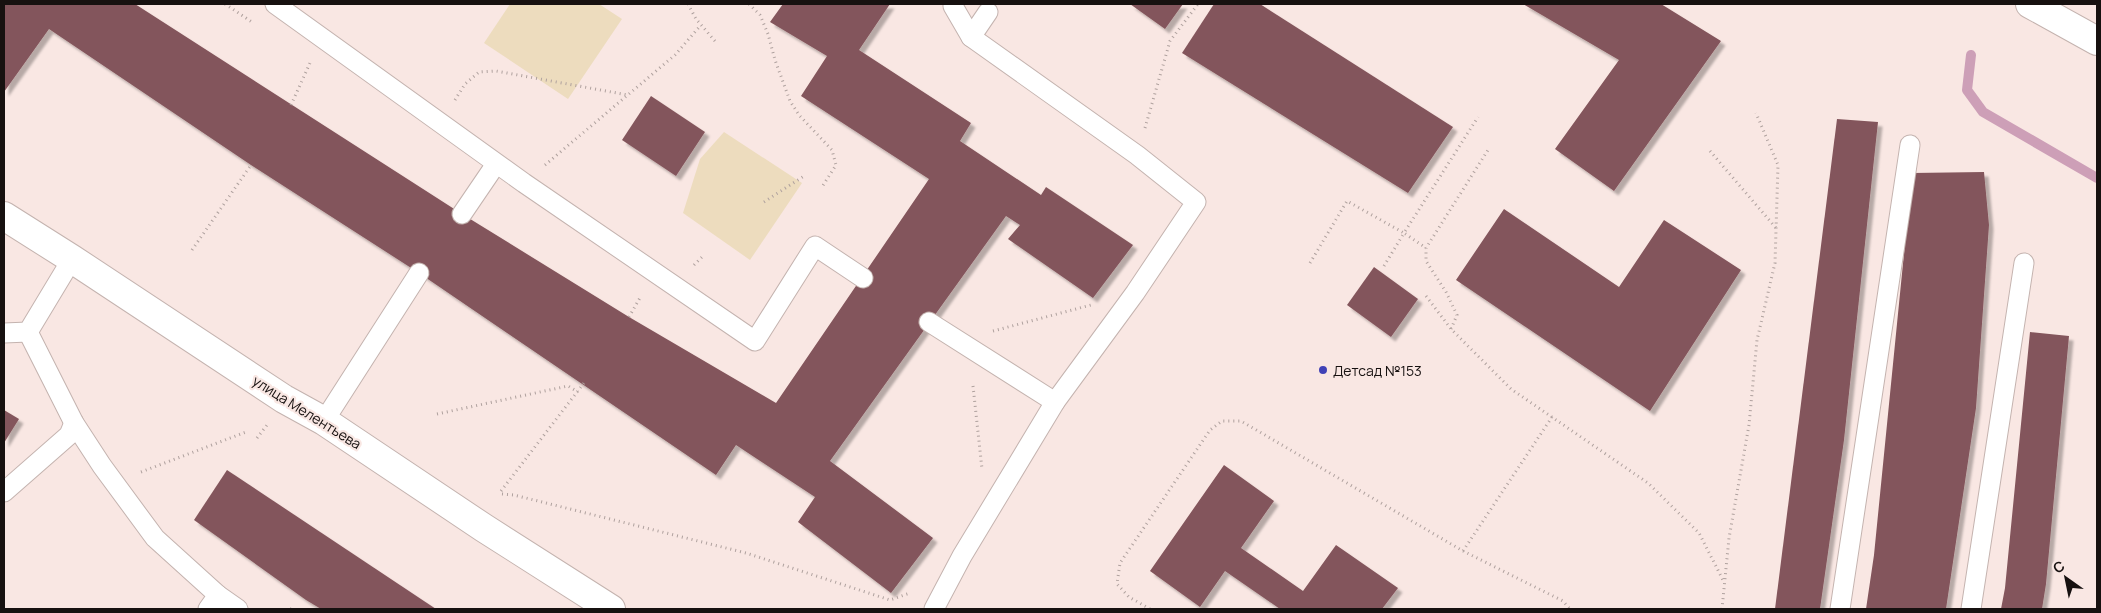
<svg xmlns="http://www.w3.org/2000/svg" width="2101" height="613" font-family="Manrope,sans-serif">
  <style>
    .green { fill: #eddcbe }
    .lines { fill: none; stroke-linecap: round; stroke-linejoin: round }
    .stream { stroke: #cd9fb7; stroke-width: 10 }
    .building { fill: #83555b; filter: url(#shadow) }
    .lane-casing { stroke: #c4b3af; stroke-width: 21 }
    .street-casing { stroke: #c4b3af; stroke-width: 30 }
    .secondary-casing { stroke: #c4b3af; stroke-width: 30 }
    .path { stroke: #afa19e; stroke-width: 3; stroke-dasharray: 1 4; stroke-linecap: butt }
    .lane { stroke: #fff; stroke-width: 19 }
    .street { stroke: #fff; stroke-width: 28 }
    .secondary { stroke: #fff; stroke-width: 28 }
    .poi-dot { fill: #4041b6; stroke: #f9e7e3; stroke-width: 2 }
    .labels { text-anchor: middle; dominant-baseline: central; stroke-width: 4.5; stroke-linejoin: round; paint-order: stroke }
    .poi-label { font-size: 14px; fill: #171110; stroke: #f9e7e3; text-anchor: start }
    .street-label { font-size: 14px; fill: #171110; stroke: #f9e7e3 }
  </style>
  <defs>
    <filter id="shadow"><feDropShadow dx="4.5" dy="4.5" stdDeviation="1" flood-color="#0004"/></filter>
  </defs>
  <rect width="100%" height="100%" fill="#f9e7e3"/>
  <!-- green -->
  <g class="green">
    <path d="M510,4H599L622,19L568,99L484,43Z"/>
    <path d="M724,132L802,183L750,260L683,213L700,159Z"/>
  </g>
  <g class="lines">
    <!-- stream -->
    <path class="stream" d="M1971,55L1967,90L1983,112L2097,178"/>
  </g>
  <!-- building -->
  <g class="building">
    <path d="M4,4H135L462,214L629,317L776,403L929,179L801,96L827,56L770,22L783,4H890L859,50L971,123L960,141L1041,195L1046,187L1133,245L1093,298L1008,239L1020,225L1006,216L830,461L933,538L891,593L798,522L815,497L736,445L716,475L419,273L251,165L49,29L4,92Z"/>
    <path d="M1130,4H1183L1165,29Z"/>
    <path d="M1214,4H1260L1453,127L1408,193L1182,53Z"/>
    <path d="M1523,4H1661L1721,41L1614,191L1555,149L1619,60Z"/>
    <path d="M651,96L705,132L676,176L622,140Z"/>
    <path d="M1837,119L1878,122L1844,440L1820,609H1775Z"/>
    <path d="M1984,172L1989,225L1976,408L1946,609H1866L1874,555L1912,173Z"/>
    <path d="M1504,209L1619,287L1664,220L1741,270L1650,411L1456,280Z"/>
    <path d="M1374,267L1418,299L1391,337L1347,305Z"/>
    <path d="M2030,332L2069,336L2046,584L2042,609H2001L2005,588Z"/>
    <path d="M4,410L19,419L4,443Z"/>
    <path d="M1224,465L1274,501L1241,548L1303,591L1336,545L1398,588L1382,609H1280L1225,571L1200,607L1150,571Z"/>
    <path d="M227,470L436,609H321L306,600L194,520Z"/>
  </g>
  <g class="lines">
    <defs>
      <g id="lane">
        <path d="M275,4L524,183L755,341L815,246L863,278"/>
        <path d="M971,37L988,12"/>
        <path d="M462,214L496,164"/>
        <path d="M929,322L1055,402"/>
        <path d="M28,332L74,423L102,466L155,538L218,595L238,609"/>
        <path d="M4,333L28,332L72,259"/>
        <path d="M324,421L419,273"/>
        <path d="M4,492L69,435L74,423"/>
        <path d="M208,609L218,595"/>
        <path d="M934,609L962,556L1055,402L1135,293L1196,202L1137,155L971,37L953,6"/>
        <path d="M1840,609L1910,145"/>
        <path d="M1971,609L2024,263"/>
      </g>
      <path id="street" d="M4,216L72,259L284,399L324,421L484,528L611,609"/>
      <path id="secondary" d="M2030,4L2097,41"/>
    </defs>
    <!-- lane casing -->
    <use href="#lane" class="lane-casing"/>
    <!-- street casing -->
    <use href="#street" class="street-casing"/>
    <!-- secondary casing -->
    <use href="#secondary" class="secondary-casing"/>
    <!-- path -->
    <g class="path">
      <path d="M225,4L252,22"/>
      <path d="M688,4L696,19L715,41"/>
      <path d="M749,4L760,15L768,34L775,60L790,101L799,115L832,150L836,165L822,187"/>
      <path d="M455,100L465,84L479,72L496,71L628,95"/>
      <path d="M291,105L310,63"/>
      <path d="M1145,128L1170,41L1198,4"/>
      <path d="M1710,151L1776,228"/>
      <path d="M545,165L675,55L701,25"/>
      <path d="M764,202L804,176"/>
      <path d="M192,250L251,165"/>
      <path d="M1310,263L1347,201L1404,233L1478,117"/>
      <path d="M694,265L704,255"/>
      <path d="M1384,266L1404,233L1426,248"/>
      <path d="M1426,296L1451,329L1511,389L1648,483L1699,533L1724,582"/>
      <path d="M629,317L641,296"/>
      <path d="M1451,329L1457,315L1446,292L1426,261V248L1488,150"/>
      <path d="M993,331L1091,305"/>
      <path d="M973,386L982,469"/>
      <path d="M437,414L568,386L578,392"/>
      <path d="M257,438L267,425"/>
      <path d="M141,472L246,432"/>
      <path d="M501,491L584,383"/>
      <path d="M502,494L514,495L746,553L890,600L910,593"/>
      <path d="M1463,551L1563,601L1570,609"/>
      <path d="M291,609L294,606"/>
      <path d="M1150,609L1129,597L1117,584L1120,563L1210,430L1222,421H1241L1463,551L1552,417"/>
      <path d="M1722,609L1729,538L1749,425L1757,340L1775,263L1778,165L1756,113"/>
    </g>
    <!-- lane -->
    <use href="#lane" class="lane"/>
    <!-- street -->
    <use href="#street" class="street"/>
    <!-- secondary -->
    <use href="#secondary" class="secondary"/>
  </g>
  <!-- markers -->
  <circle class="poi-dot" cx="1323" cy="370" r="5"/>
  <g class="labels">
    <!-- poi labels -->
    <g class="poi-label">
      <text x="1333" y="370">Детсад №153</text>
    </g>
    <!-- street labels -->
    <g class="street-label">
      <text transform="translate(307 412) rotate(32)">улица Мелентьева</text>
    </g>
  </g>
  <!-- border -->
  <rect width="2101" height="613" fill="none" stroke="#171110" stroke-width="10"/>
  <!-- north arrow -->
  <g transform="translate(2066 578) rotate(327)" stroke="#f9e7e3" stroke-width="4" paint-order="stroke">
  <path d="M0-4L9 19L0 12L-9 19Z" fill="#171110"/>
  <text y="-8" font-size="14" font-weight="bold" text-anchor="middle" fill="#171110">С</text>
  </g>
</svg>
